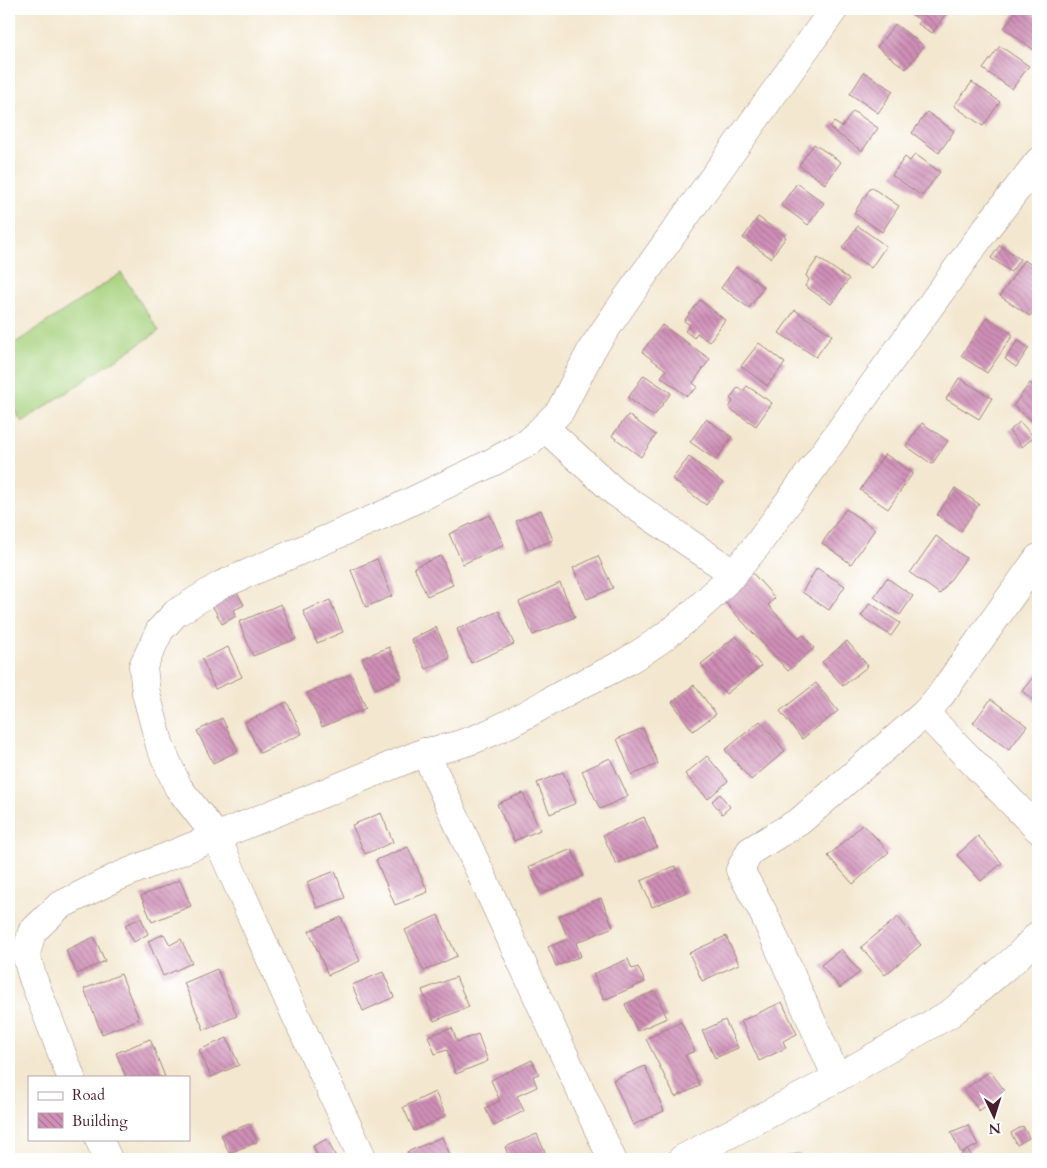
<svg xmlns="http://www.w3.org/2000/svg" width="1047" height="1168" font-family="Cardo,serif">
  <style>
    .grass { fill: #a8d380; stroke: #797956 }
    .building { fill: url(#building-back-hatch) }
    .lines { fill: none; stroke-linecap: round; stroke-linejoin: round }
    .minor-casing { stroke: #9e837d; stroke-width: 29 }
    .minor { stroke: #fff; stroke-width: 28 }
  </style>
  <defs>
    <pattern id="building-back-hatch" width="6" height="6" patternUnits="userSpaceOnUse" patternTransform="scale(1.25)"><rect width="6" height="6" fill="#cf8fb7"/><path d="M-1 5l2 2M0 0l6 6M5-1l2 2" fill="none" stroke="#aa7495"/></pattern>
  </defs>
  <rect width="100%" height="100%" fill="#fff"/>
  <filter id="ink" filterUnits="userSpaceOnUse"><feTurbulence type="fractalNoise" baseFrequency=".02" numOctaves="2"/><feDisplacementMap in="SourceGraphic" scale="10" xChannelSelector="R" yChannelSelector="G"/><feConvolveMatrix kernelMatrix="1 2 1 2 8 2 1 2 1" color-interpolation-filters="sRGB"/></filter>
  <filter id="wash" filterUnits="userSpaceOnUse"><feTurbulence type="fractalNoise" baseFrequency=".0096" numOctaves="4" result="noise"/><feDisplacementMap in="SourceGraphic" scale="20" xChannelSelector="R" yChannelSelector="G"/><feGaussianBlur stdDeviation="1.12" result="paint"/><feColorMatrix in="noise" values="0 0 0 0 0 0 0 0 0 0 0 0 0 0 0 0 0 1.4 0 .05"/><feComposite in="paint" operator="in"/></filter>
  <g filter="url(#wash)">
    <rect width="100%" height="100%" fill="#f3e7cf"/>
    <!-- grass -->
    <path class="grass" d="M121,273L159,331L22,422L9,402V347Z"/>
    <g id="blocks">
      <!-- building -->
      <g class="building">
        <path d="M908,9H949L932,33L918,24L920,20L907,11Z"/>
        <path d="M1018,9H1026L1038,18V44L1034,50L1004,28Z"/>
        <path d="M895,24L924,46L906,69L877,47Z"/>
        <path d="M1000,46L1029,66L1012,89L983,69Z"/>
        <path d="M864,72L893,91L878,113L850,94Z"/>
        <path d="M972,82L1000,102L983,126L954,106Z"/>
        <path d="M853,111L878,128L862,151L830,128L834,122L842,127Z"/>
        <path d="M927,112L954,131L939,153L912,133Z"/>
        <path d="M814,144L841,162L825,184L799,165Z"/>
        <path d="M915,154L940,172L922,196L892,175L905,157L910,161Z"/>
        <path d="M797,183L824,203L808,225L781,205Z"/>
        <path d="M871,187L899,206L882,232L854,213Z"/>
        <path d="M758,217L786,237L771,258L743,238Z"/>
        <path d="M858,226L886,246L871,268L842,248Z"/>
        <path d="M1000,245L1020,259L1011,272L991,258Z"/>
        <path d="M818,258L849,279L831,304L805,286L809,280L806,275Z"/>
        <path d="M1024,260L1038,269V304L1030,316L1000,296Z"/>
        <path d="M736,267L764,287L749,308L721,288Z"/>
        <path d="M700,300L725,320L709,342L697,333L694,338L685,331L690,325L684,321Z"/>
        <path d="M795,310L832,335L816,357L779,333Z"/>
        <path d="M987,317L1013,335L987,373L961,356Z"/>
        <path d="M662,325L710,359L693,383L698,387L687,396L661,377L666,370L642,352Z"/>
        <path d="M1018,340L1029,348L1016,367L1005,359Z"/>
        <path d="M759,343L785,363L767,386L741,366Z"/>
        <path d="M644,375L671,393L654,416L628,398Z"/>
        <path d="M959,378L992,398L979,419L946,399Z"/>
        <path d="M1030,383L1038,389V425L1013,406Z"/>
        <path d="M747,386L772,403L756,426L729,408L733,401L730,399L738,387L743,391Z"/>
        <path d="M628,415L656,435L641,457L612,436Z"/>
        <path d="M706,419L732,437L716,460L690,442Z"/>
        <path d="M1020,422L1034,437L1022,447L1009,431Z"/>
        <path d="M922,423L948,441L932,464L906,446Z"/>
        <path d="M885,454L913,473L888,509L860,490Z"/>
        <path d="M689,457L723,483L706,505L672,479Z"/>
        <path d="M955,488L979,504L961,531L937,515Z"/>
        <path d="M846,509L875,529L851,564L822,543Z"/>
        <path d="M541,510L553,540L528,550L516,521Z"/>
        <path d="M490,515L504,545L463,564L449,534Z"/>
        <path d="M936,536L966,558L940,594L910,573Z"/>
        <path d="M441,556L453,585L427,596L414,567Z"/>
        <path d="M598,556L613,588L587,599L573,568Z"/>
        <path d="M377,559L392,596L366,607L351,570Z"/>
        <path d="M817,568L845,586L829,610L802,592Z"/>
        <path d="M749,569L775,598L768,605L799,639L803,635L814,648L788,671L719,596Z"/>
        <path d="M887,578L913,596L900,615L874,597Z"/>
        <path d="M560,583L575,617L533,635L519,602Z"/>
        <path d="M237,592L244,605L234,610L236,616L222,624L212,605Z"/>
        <path d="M330,600L343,632L317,643L303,611Z"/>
        <path d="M870,603L900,623L891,636L861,616Z"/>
        <path d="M281,604L296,639L253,656L239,622Z"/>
        <path d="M499,611L514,644L471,663L457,629Z"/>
        <path d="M436,627L450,658L426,669L411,639Z"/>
        <path d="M736,636L761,666L726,694L701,664Z"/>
        <path d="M847,641L868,666L843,686L822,662Z"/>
        <path d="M228,647L242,677L215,689L202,659Z"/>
        <path d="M389,647L402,677L375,689L362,658Z"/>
        <path d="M1038,671V704L1022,691Z"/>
        <path d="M351,674L366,708L322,727L307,693Z"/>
        <path d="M816,683L838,711L802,739L780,711Z"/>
        <path d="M694,685L716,714L693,731L672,702Z"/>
        <path d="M991,699L1027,726L1009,750L973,723Z"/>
        <path d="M287,702L302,734L260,753L245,722Z"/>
        <path d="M222,718L238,751L213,763L197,731Z"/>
        <path d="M760,721L785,751L751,780L725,750Z"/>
        <path d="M643,728L658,764L632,775L617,739Z"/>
        <path d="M707,756L728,781L708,799L685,774Z"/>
        <path d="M610,758L628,796L600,809L582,771Z"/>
        <path d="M563,772L576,803L550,814L537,783Z"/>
        <path d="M523,793L540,830L514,841L497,804Z"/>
        <path d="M720,794L730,807L722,814L712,801Z"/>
        <path d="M381,813L393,842L365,854L352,825Z"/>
        <path d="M644,817L657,847L616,864L603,835Z"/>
        <path d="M863,824L889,852L853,884L828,856Z"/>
        <path d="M978,836L1002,863L981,881L957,855Z"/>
        <path d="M408,847L428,892L395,905L376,860Z"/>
        <path d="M572,849L583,876L541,894L529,867Z"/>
        <path d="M675,866L687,892L652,907L641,881Z"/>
        <path d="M335,871L345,898L317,908L307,882Z"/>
        <path d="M180,880L191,906L152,922L141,896Z"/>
        <path d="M601,898L613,927L576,943L581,956L556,966L548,947L568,939L559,916Z"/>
        <path d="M438,915L457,956L424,971L405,930Z"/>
        <path d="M341,917L360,961L328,975L309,931Z"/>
        <path d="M898,917L921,945L885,975L861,947Z"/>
        <path d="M141,918L148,934L134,942L125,925Z"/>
        <path d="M164,934L170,945L181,939L192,963L163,976L148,941Z"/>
        <path d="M726,936L739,964L702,981L689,953Z"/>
        <path d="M94,937L105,961L77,974L66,950Z"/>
        <path d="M841,949L860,972L840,988L821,965Z"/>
        <path d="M628,959L632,969L638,967L645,982L604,1000L593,974Z"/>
        <path d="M217,969L237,1016L204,1030L184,983Z"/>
        <path d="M383,972L394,997L363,1011L352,985Z"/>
        <path d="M121,974L139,1019L102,1034L84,989Z"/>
        <path d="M456,977L469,1007L434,1021L422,990Z"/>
        <path d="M655,991L667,1018L637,1031L625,1004Z"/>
        <path d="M782,1002L797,1034L783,1041L786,1048L759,1061L741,1021Z"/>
        <path d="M725,1020L738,1048L715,1058L702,1031Z"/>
        <path d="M681,1022L695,1051L685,1055L700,1086L675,1097L646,1039Z"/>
        <path d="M452,1028L457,1042L478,1034L488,1061L456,1074L447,1050L435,1054L428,1036Z"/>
        <path d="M227,1038L239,1065L211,1077L199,1050Z"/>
        <path d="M150,1039L165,1077H126L116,1053Z"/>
        <path d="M532,1060L539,1074L533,1076L537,1087L517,1096L524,1111L494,1126L485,1108L500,1101L491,1080Z"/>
        <path d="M645,1066L664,1111L633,1125L613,1080Z"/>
        <path d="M990,1071L1005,1091L979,1111L964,1090Z"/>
        <path d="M435,1092L446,1116L414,1131L403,1107Z"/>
        <path d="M249,1124L257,1142L229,1153L221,1135Z"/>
        <path d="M968,1125L978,1145L961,1153L951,1132Z"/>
        <path d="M1023,1126L1029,1138L1017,1145L1011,1133Z"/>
        <path d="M537,1134L548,1159H510L505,1147Z"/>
        <path d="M442,1137L452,1159H410L407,1152Z"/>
        <path d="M327,1139L337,1159H319L313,1146Z"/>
        <path d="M967,1150L974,1158L973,1159H964L961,1155Z"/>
        <path d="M800,1154V1159H785L784,1156Z"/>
        <path d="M22,1155L24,1159H11Z"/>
      </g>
    </g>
  </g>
  <g filter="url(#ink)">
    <use href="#blocks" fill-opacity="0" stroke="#9e837d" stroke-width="1"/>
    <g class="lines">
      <defs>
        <g id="minor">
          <path d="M544,427L615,492L734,574"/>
          <path d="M925,713L1038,829"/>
          <path d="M425,752L612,1159"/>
          <path d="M71,1077L32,976L26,954L32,932L59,906L117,877L425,752C477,745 516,720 561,695C581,684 602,675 622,664C674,635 721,591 758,544L985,230L1038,162"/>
          <path d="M837,1078L762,910L740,870L750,851L800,821L925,713L940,696L1038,558"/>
          <path d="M99,1139L108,1159"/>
          <path d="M363,1159L289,1001L216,836L178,787L160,746L146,693L143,666L160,630L176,613L221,585L387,513L491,463L529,442L560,411L592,349L627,298L834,9"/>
          <path d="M682,1159L837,1078L951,1013L1016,958L1038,935"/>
        </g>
      </defs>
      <!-- minor casing -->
      <use href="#minor" class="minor-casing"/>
      <!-- minor -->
      <use href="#minor" class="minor"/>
    </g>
  </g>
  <!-- margin -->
  <rect width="1047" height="1168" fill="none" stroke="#fff" stroke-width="30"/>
  <!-- legend -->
  <rect x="28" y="1076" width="162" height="65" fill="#ffffff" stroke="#b7a5aa"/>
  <rect x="38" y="1092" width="25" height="8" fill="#ffffff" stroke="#b7a5aa"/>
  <text x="72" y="1100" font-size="15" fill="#4a1f2b">Road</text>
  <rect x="38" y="1113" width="25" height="15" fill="url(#building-back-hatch)" stroke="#b7a5aa"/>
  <text x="72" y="1126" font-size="15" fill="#4a1f2b">Building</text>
  <!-- north arrow -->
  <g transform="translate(994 1116) rotate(176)" stroke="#ffffff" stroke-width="4" paint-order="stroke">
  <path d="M0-4L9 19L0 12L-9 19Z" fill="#4a1f2b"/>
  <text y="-8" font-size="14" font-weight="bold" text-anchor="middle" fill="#4a1f2b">N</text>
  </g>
</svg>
